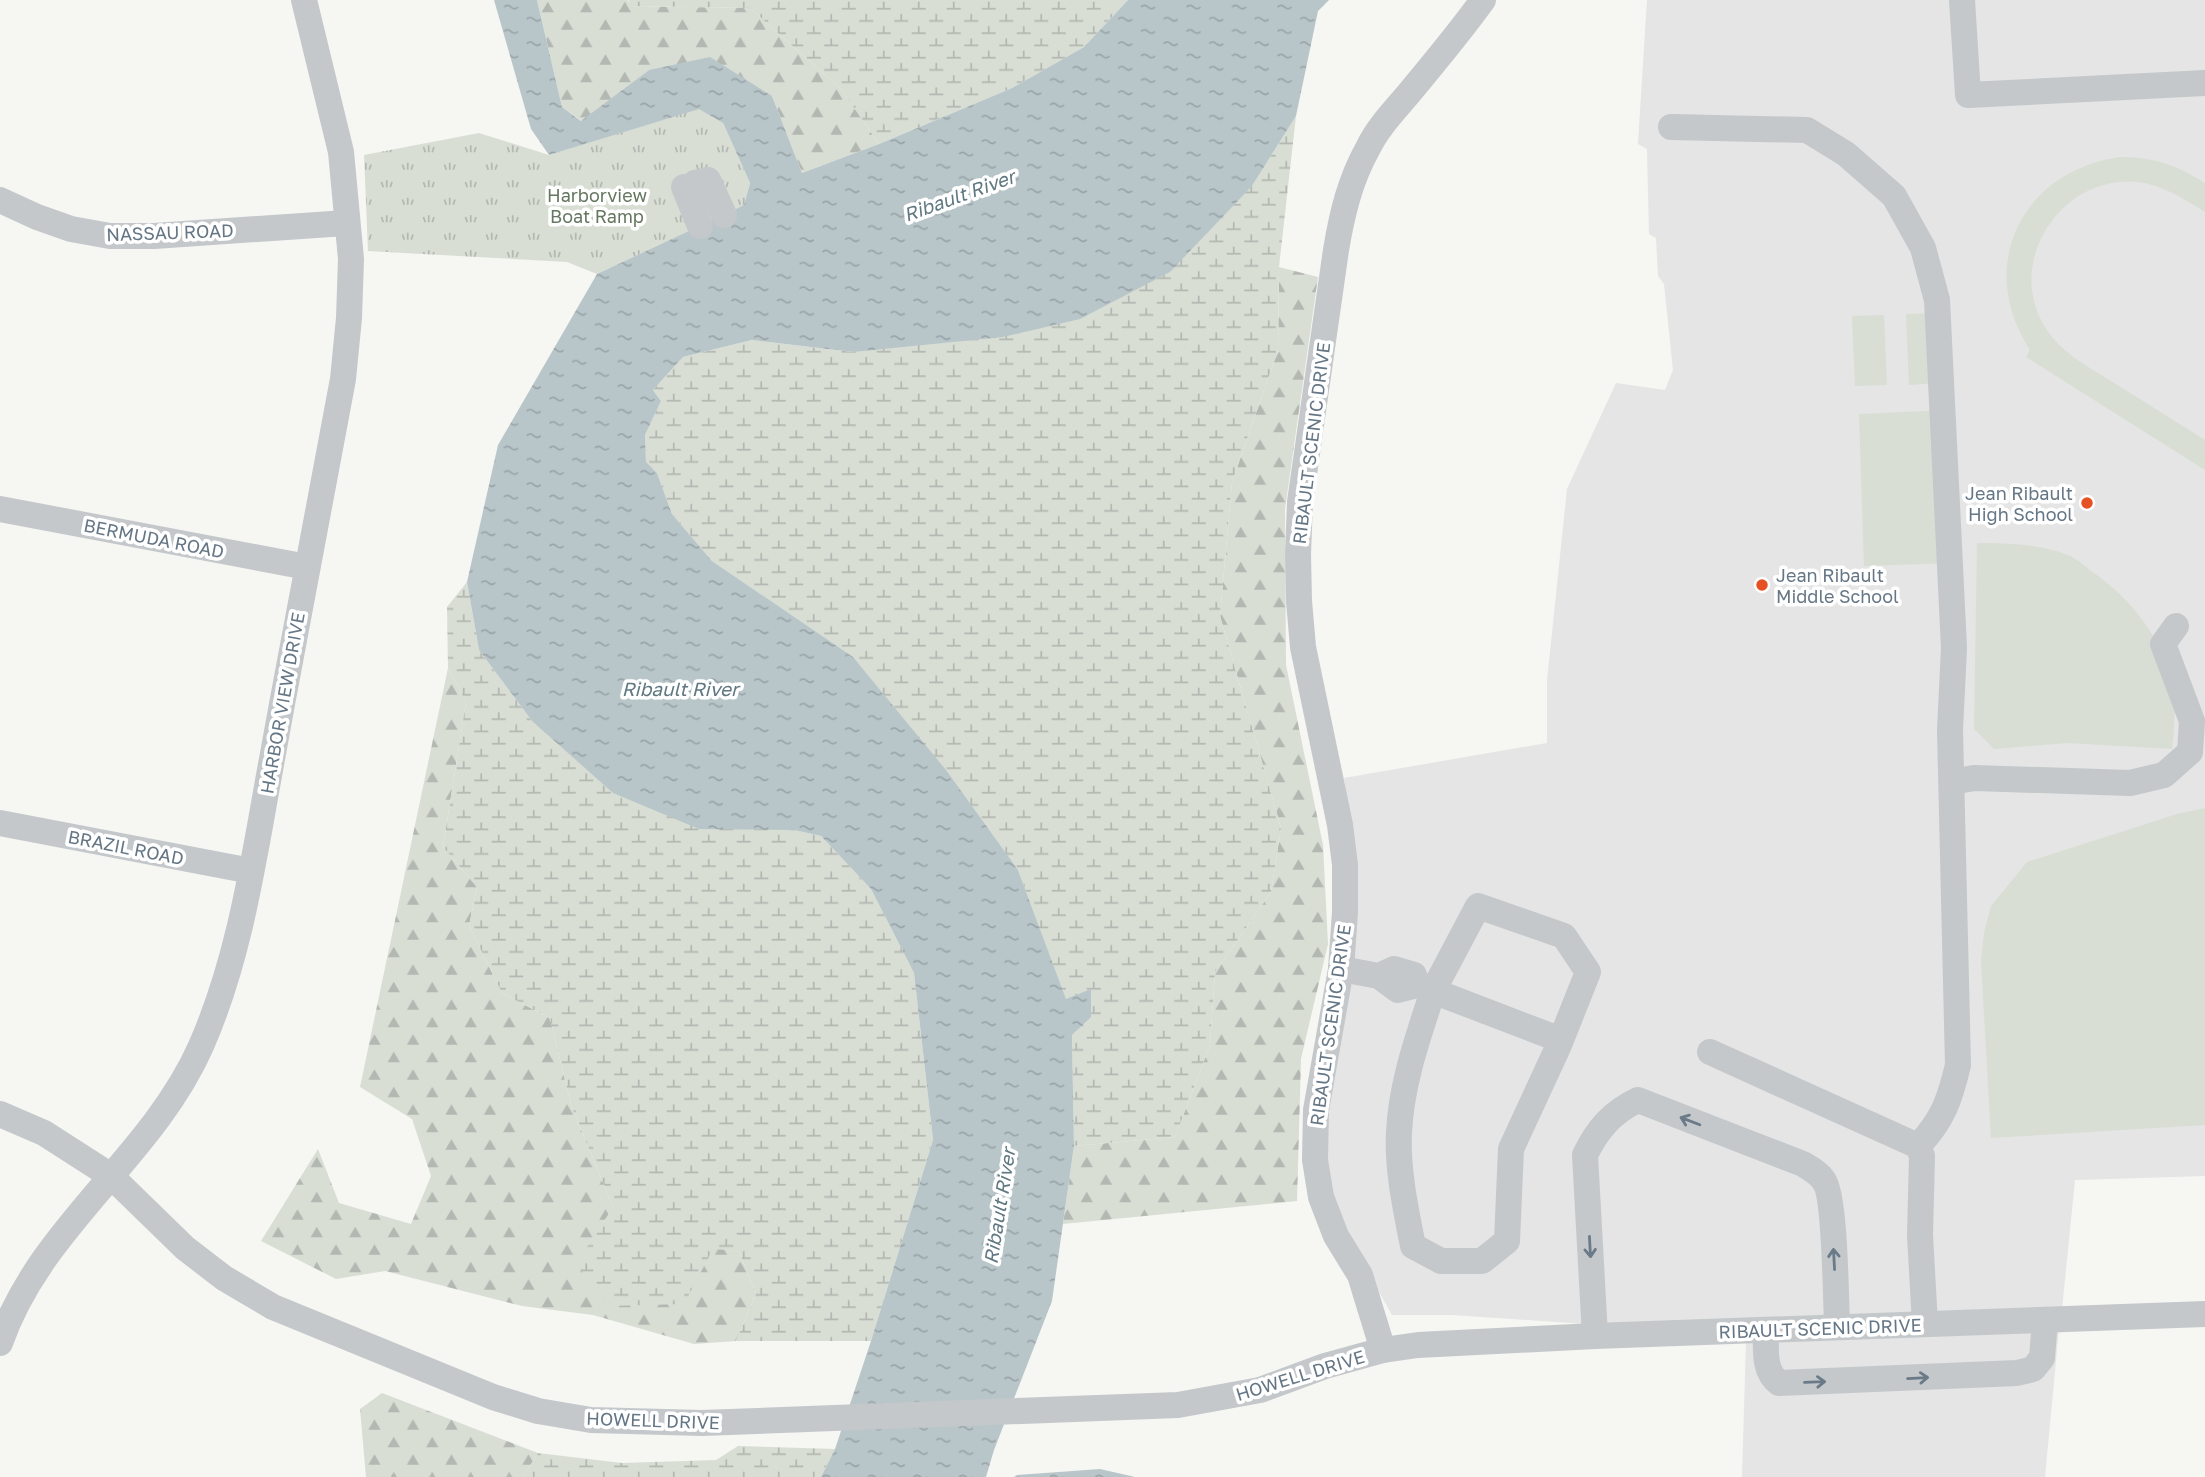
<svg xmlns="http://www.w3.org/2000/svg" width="2205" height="1477" font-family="'Golos Text',sans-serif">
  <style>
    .built { fill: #e4e5e4 }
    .forest { fill: url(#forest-firs) }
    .wetland { fill: url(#wetland-marsh) }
    .park { fill: url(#park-tufts) }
    .pitch { fill: #d8ded4 }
    .water { fill: url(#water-ripples) }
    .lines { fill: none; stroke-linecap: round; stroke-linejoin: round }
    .minor { stroke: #c4c8cb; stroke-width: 26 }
    .oneway { stroke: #6a7a88 }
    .poi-dot { fill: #e65124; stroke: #fff; stroke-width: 2.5 }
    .labels { text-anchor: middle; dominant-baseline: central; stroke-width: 7; stroke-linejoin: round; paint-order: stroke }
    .park-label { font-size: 18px; fill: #657760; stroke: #fff }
    .street-label { font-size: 18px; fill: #657685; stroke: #fff }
    .poi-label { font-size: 18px; fill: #657685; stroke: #fff; text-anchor: end }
    .water-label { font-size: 19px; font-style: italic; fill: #607881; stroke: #fff }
  </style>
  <defs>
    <pattern id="forest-firs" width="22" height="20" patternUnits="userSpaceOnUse" patternTransform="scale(1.75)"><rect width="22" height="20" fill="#d8ded4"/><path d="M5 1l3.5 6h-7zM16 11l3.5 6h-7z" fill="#b3b9b2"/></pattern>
    <pattern id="wetland-marsh" width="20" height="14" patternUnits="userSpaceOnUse" patternTransform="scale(1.75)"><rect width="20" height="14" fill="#d8ded4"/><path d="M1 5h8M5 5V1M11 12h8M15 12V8" fill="none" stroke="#b3b9b2"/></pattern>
    <pattern id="park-tufts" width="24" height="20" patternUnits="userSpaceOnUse" patternTransform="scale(1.75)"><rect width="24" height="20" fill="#d8ded4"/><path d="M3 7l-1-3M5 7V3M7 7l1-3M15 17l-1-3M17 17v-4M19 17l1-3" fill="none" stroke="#b3b9b2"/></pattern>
    <pattern id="water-ripples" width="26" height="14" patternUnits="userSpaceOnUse" patternTransform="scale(1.75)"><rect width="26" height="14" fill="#b9c6c9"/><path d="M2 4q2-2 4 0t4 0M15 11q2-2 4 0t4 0" fill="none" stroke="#9aa5a9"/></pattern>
  </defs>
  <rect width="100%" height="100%" fill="#f6f6f3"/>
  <!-- built -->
  <g class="built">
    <path d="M1647,0H2205V1176L2075,1180L2062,1309L1586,1324L1452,1315H1392L1343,1228L1326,1168L1325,1137L1353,848L1344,778L1547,743V681L1567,489L1616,383L1665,390L1673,370L1664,284L1658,276L1656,238L1649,234L1647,149L1638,144Z"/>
    <path d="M2059,1329L2045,1477H1742L1746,1342Z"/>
  </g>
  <!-- forest -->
  <g class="forest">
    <path d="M537,0H628L631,6L750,8L842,90L879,144L802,173L772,96L649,70L582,121L562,107Z"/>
    <path d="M1279,267L1318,277L1285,509L1286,665L1323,845L1328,944L1301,1059L1297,1201L1063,1224L1074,1146L1175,1137L1210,1045L1215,972L1271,892L1281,828L1220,616L1232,482L1278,350Z"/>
    <path d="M448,668L466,702L443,847L477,887L469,926L502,993L550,1018L571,1105L613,1207L713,1248L739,1251L756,1294L736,1341L694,1344L593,1315L522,1306L385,1271L336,1279L261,1241L318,1149L339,1203L411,1224L431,1176L412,1119L360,1087Z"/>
    <path d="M382,1393L538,1453L523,1477H366L360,1409Z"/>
  </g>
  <!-- wetland -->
  <g class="wetland">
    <path d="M629,0H1128L1084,47L1012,88L879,144L842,90L750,8L630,6Z"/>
    <path d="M1296,116L1279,267L1278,350L1232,482L1220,616L1281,828L1271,892L1215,972L1210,1045L1175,1137L1074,1146L1072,1035L1090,1017L1091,990L1066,1000L1018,870L853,658L712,561L672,514L657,473L646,463L645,435L661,401L653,390L683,357L752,340L853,352L1252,186Z"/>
    <path d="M467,582L479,650L532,721L794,830L821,836L871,889L914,973L933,1140L871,1341H736L756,1294L739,1251L713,1249L684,1304L609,1306L576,1264L613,1207L571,1105L550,1018L502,993L469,926L477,887L443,847L466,702L448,668L447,607Z"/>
    <path d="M738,1446L835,1449L821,1477H523L538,1453L622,1463L716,1460Z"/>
  </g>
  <!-- park -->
  <path class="park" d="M699,108L723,123L750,183L744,205L597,274L567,262L368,251L364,155L479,133L549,155Z"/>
  <!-- pitch -->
  <g class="pitch">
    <path d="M2120,157C2153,157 2177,165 2205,183V212C2184,199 2163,185 2138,182C2062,174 2004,261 2045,327C2062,355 2093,369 2119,386C2148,404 2176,422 2205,440V470L2026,357L2030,350C1975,265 2022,171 2120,157Z"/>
    <path d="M1939,313L1941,383L1909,385L1906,314Z"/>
    <path d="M1884,315L1887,385L1855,386L1852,316Z"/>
    <path d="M1949,410L1954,563L1864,566L1859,414Z"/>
    <path d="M1977,543C2006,543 2045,544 2072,557C2080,561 2087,568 2094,573C2133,601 2161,637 2172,685C2177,706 2174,728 2172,749L2067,743L1994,749L1974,729Z"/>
    <path d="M2205,808V1125L1991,1138L1981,961L1984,933L1991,906L2027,862L2177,814Z"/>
  </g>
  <!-- water -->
  <g class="water">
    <path d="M494,0H537L562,107L581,121L649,70L710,57L772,96L802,173L879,144L1012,88L1084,47L1128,0H1329L1318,11L1296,116L1252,186L1170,272L1080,319L1003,337L853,352L752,340L683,357L653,390L661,401L645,435L646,462L657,473L672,514L712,561L853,657L946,770L1018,870L1066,999L1091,989V1017L1072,1035L1074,1146L1052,1301L994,1450L986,1477H821L835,1449L871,1341L933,1140L914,973L871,889L821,836L794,830L699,829L613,793L532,721L479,650L467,582L498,445L597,274L744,205L750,183L723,123L699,109L549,155L531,129Z"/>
    <path d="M1100,1469L1135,1477H1014L1017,1475Z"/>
  </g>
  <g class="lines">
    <!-- minor -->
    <g class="minor">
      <path d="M1962,0L1968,95L2205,83"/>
      <path d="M1671,127L1807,130L1846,154L1894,196L1923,248L1937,300L1954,648L1950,730L1958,1065C1950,1099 1943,1120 1918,1146"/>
      <path d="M695,183L708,180L724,215"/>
      <path d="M684,187L700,226"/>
      <path d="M0,200L37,217L71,229L110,236H154L346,223"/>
      <path d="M0,509L307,567"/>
      <path d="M1952,782L1974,778L2130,783L2164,775L2190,752L2192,721L2163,644L2176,626"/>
      <path d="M0,823L251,871"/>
      <path d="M1341,969L1379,976L1398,990L1417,985L1414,975L1394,969L1379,976"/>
      <path d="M1417,985L1433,991C1418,1037 1401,1084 1399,1133C1397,1169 1406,1211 1413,1246L1441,1261H1482L1507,1241L1511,1149L1559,1045L1588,972L1564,936L1478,906L1433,991L1561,1040"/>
      <path d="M1710,1052L1918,1146L1922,1156L1920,1235L1925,1324"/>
      <path d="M0,1114L44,1133L111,1176L185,1248L224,1278L273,1307L493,1397L538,1411L591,1420L702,1423L1178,1405L1260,1390L1325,1366L1383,1350L1418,1345L1595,1336L2205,1314"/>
      <path d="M1766,1330C1766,1349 1763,1371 1779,1383L2017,1373L2033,1369L2042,1358L2045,1320"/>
      <path d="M1595,1336L1585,1155C1597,1130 1612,1112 1638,1100L1803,1164C1811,1169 1819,1173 1824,1181C1835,1195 1836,1302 1837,1327"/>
      <path d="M0,1343C40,1227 152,1157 201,1046C241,955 254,856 272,759C295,632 319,505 343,379L349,318L351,259L341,152L304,0"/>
      <path d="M1383,1350L1360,1275L1336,1236L1321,1197L1315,1160L1316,1110L1341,969L1345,912V865L1340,825L1303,647L1299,601L1298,554L1300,502L1336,250C1342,214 1350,180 1368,148C1378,127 1395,110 1410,92C1435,62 1460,32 1483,0"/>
    </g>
  </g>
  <!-- one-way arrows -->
  <defs><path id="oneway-shaft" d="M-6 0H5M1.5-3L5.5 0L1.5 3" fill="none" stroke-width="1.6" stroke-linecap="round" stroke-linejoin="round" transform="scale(1.75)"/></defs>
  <g class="oneway">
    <use href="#oneway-shaft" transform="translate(1690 1121) rotate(-159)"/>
    <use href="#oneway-shaft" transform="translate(1590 1247) rotate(87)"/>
    <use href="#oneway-shaft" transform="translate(1834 1259) rotate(-93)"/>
    <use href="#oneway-shaft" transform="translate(1918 1378) rotate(-3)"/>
    <use href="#oneway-shaft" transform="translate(1815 1382) rotate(-2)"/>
  </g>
  <!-- markers -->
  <g class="poi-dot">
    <circle cx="2087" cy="503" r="7"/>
    <circle cx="1762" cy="585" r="7"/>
  </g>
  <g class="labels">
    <!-- park labels -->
    <g class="park-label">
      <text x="597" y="195">Harborview<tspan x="597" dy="21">Boat Ramp</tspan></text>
    </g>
    <!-- street labels -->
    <g class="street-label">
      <text transform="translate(170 232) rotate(-2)">NASSAU ROAD</text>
      <text transform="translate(1311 443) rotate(-83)">RIBAULT SCENIC DRIVE</text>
      <text transform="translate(154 538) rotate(11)">BERMUDA ROAD</text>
      <text transform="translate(282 703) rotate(-80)">HARBOR VIEW DRIVE</text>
      <text transform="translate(126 847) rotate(11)">BRAZIL ROAD</text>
      <text transform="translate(1330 1025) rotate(-82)">RIBAULT SCENIC DRIVE</text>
      <text transform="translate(1820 1328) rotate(-2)">RIBAULT SCENIC DRIVE</text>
      <text transform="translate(1300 1375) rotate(-17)">HOWELL DRIVE</text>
      <text transform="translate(653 1420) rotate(2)">HOWELL DRIVE</text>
    </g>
    <!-- poi labels -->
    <g class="poi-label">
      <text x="2073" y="493">Jean Ribault<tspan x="2073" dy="21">High School</tspan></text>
      <text x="1776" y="575" text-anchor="start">Jean Ribault<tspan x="1776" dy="21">Middle School</tspan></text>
    </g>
    <!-- water labels -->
    <g class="water-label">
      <text transform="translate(959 195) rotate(-20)">Ribault River</text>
      <text x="680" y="688">Ribault River</text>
      <text transform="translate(999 1206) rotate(-81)">Ribault River</text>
    </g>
  </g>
</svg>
